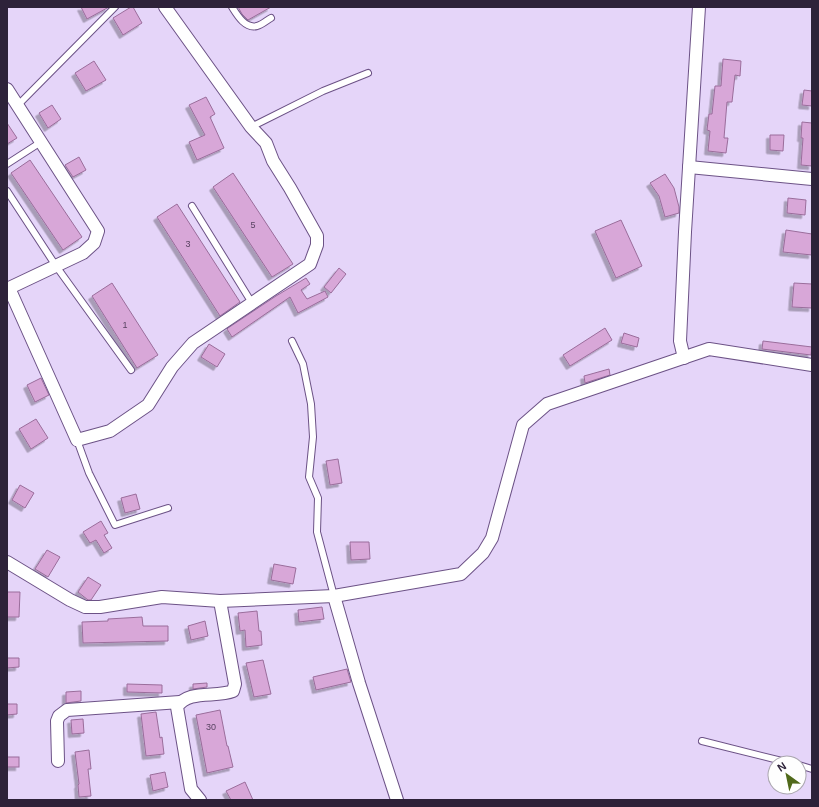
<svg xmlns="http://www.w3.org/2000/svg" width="819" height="807" font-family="Arial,sans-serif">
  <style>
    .building { fill: #d8a7d8; stroke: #9a6d9b; filter: url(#shadow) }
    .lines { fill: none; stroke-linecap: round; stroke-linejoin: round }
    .lane-casing { stroke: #6c5286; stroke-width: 8 }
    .street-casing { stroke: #6c5286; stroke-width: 14 }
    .lane { stroke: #fff; stroke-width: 6 }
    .street { stroke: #fff; stroke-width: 12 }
    .labels { text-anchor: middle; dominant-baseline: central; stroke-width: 4; stroke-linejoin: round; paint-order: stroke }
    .number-label { font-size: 9px; fill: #584361 }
  </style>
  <defs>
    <filter id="shadow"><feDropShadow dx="-3.5" dy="3.5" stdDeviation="0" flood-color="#0004"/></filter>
  </defs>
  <rect width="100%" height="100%" fill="#e5d5f9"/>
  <!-- building -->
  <g class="building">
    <path d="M81,7H109L87,19Z"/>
    <path d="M131,7H133L142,23L123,35L113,18Z"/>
    <path d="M238,7H271L248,20L242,14Z"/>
    <path d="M723,59L741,61L740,76L735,75L732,102H727L724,138H728L726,153L708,151L710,131L707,130L709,114H712L715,86H721Z"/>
    <path d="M94,61L106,80L86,91L75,73Z"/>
    <path d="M804,90L812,91V106L802,105Z"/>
    <path d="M206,97L215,114L210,117L224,148L197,160L189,142L205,135L189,105Z"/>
    <path d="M52,105L61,119L48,128L39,113Z"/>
    <path d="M802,122L812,123V166L801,165L803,138H801Z"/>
    <path d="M7,123L17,138L7,144Z"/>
    <path d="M770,135H784L783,151L770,150Z"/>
    <path d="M79,157L86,170L73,177L65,165Z"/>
    <path d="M30,160L82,237L63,250L11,173Z"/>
    <path d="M233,173L293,264L272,277L213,187Z"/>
    <path d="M665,174L674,188L679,207V213L665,217L659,196L650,183Z"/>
    <path d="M788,198L806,200L805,215L787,213Z"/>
    <path d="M177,204L240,302L220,316L157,217Z"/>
    <path d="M621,220L642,266L616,278L595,231Z"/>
    <path d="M786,230L812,234V255L783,252Z"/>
    <path d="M339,268L346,274L331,293L324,287Z"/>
    <path d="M306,278L310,284L301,290L307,299L325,291L328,297L298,313L290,297L232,337L227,329L228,328L276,296Z"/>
    <path d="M112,283L158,355L137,368L92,296Z"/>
    <path d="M794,283L812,284V308L792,307Z"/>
    <path d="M605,328L612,340L570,366L563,355Z"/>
    <path d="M624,333L639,338L637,347L621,343Z"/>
    <path d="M763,341L812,347L811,355L762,349Z"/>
    <path d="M209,344L225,354L217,367L201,357Z"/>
    <path d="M609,369L610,375L585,383L584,376Z"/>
    <path d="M41,378L49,395L35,402L27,385Z"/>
    <path d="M36,419L48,438L31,449L19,429Z"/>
    <path d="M338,459L342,483L330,485L326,461Z"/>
    <path d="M20,485L34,493L25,508L12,500Z"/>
    <path d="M136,494L140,509L125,513L121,498Z"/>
    <path d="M101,521L108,533L104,535L112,548L104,553L96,540L90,543L83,532Z"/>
    <path d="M350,542H369L370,559L351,560Z"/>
    <path d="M47,550L60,557L48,577L35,569Z"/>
    <path d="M274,564L296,568L293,584L271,580Z"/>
    <path d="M88,577L101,585L91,600H88L78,592Z"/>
    <path d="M7,592H20L19,617H7Z"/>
    <path d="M322,607L324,619L299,622L298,610Z"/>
    <path d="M257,611L259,631H261L262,645L246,647L245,630L240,631L238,613Z"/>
    <path d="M142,617L143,626H168V641L83,643L82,622L108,621V619Z"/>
    <path d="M205,621L208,636L191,640L188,626Z"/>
    <path d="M7,658H19V667L7,668Z"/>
    <path d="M263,660L271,694L254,697L246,663Z"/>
    <path d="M347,669L351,682L316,690L313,677Z"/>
    <path d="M207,683V687L193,689V684Z"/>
    <path d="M127,684L162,685V693L127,692Z"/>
    <path d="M81,691V701L66,703V692Z"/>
    <path d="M7,704H17V714L7,715Z"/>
    <path d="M220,710L227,746H228L233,767L207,773L196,715Z"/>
    <path d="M156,712L160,738L162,737L164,754L146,756L141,714Z"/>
    <path d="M83,719L84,733L72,734L71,720Z"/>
    <path d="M89,750L91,769H88L91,796L79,797L78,785L79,784L75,752Z"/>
    <rect x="7" y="757" width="12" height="10"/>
    <path d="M165,772L168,787L153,791L150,775Z"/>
    <path d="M245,782L253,800H231L226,791Z"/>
  </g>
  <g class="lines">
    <defs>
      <g id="lane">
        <path d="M232,7C237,15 245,29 257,26C262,25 267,20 271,18"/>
        <path d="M18,105L115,7"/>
        <path d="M251,127L323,91L368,73"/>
        <path d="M7,164L41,142"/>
        <path d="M7,191L56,266L131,370"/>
        <path d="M192,206L252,303"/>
        <path d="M292,341L303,364L311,404L313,437L309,477L318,498L317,532L334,596"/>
        <path d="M77,440L89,473L115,525L168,508"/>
        <path d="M702,741L790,763"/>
        <path d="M799,765L812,769"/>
      </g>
      <g id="street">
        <path d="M7,89L98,231L94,243L83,253L7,289"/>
        <path d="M689,167L812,179"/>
        <path d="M9,288L77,440L110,431L148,405L172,367L193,343L310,264L317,245V236L290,188L273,161L266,143L251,127L165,7"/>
        <path d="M684,358L680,341L685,232L699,7"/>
        <path d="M7,562L70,600L85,607H100L162,597L220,601L334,596L461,574L483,553L492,538L523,425L547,404L709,349L812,365"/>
        <path d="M334,596L359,683L397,800"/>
        <path d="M58,761L57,721L59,716L67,710L180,702"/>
        <path d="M200,800L191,789L177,707C188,689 216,698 233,691L235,684L220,601"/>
      </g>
    </defs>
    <!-- lane casing -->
    <use href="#lane" class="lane-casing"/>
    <!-- street casing -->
    <use href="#street" class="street-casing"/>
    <!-- lane -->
    <use href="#lane" class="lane"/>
    <!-- street -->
    <use href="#street" class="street"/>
  </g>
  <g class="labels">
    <!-- number labels -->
    <g class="number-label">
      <text x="253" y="225">5</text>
      <text x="188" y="244">3</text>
      <text x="125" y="325">1</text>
      <text x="211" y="727">30</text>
    </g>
  </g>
  <!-- border -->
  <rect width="819" height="807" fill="none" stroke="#2d2239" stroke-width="16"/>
  <!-- north arrow -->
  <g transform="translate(787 775) rotate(327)"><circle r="19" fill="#fefefe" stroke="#aaa6af"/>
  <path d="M0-3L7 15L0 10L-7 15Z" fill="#50691a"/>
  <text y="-6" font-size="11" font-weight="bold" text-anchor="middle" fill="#2d2239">N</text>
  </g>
</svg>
